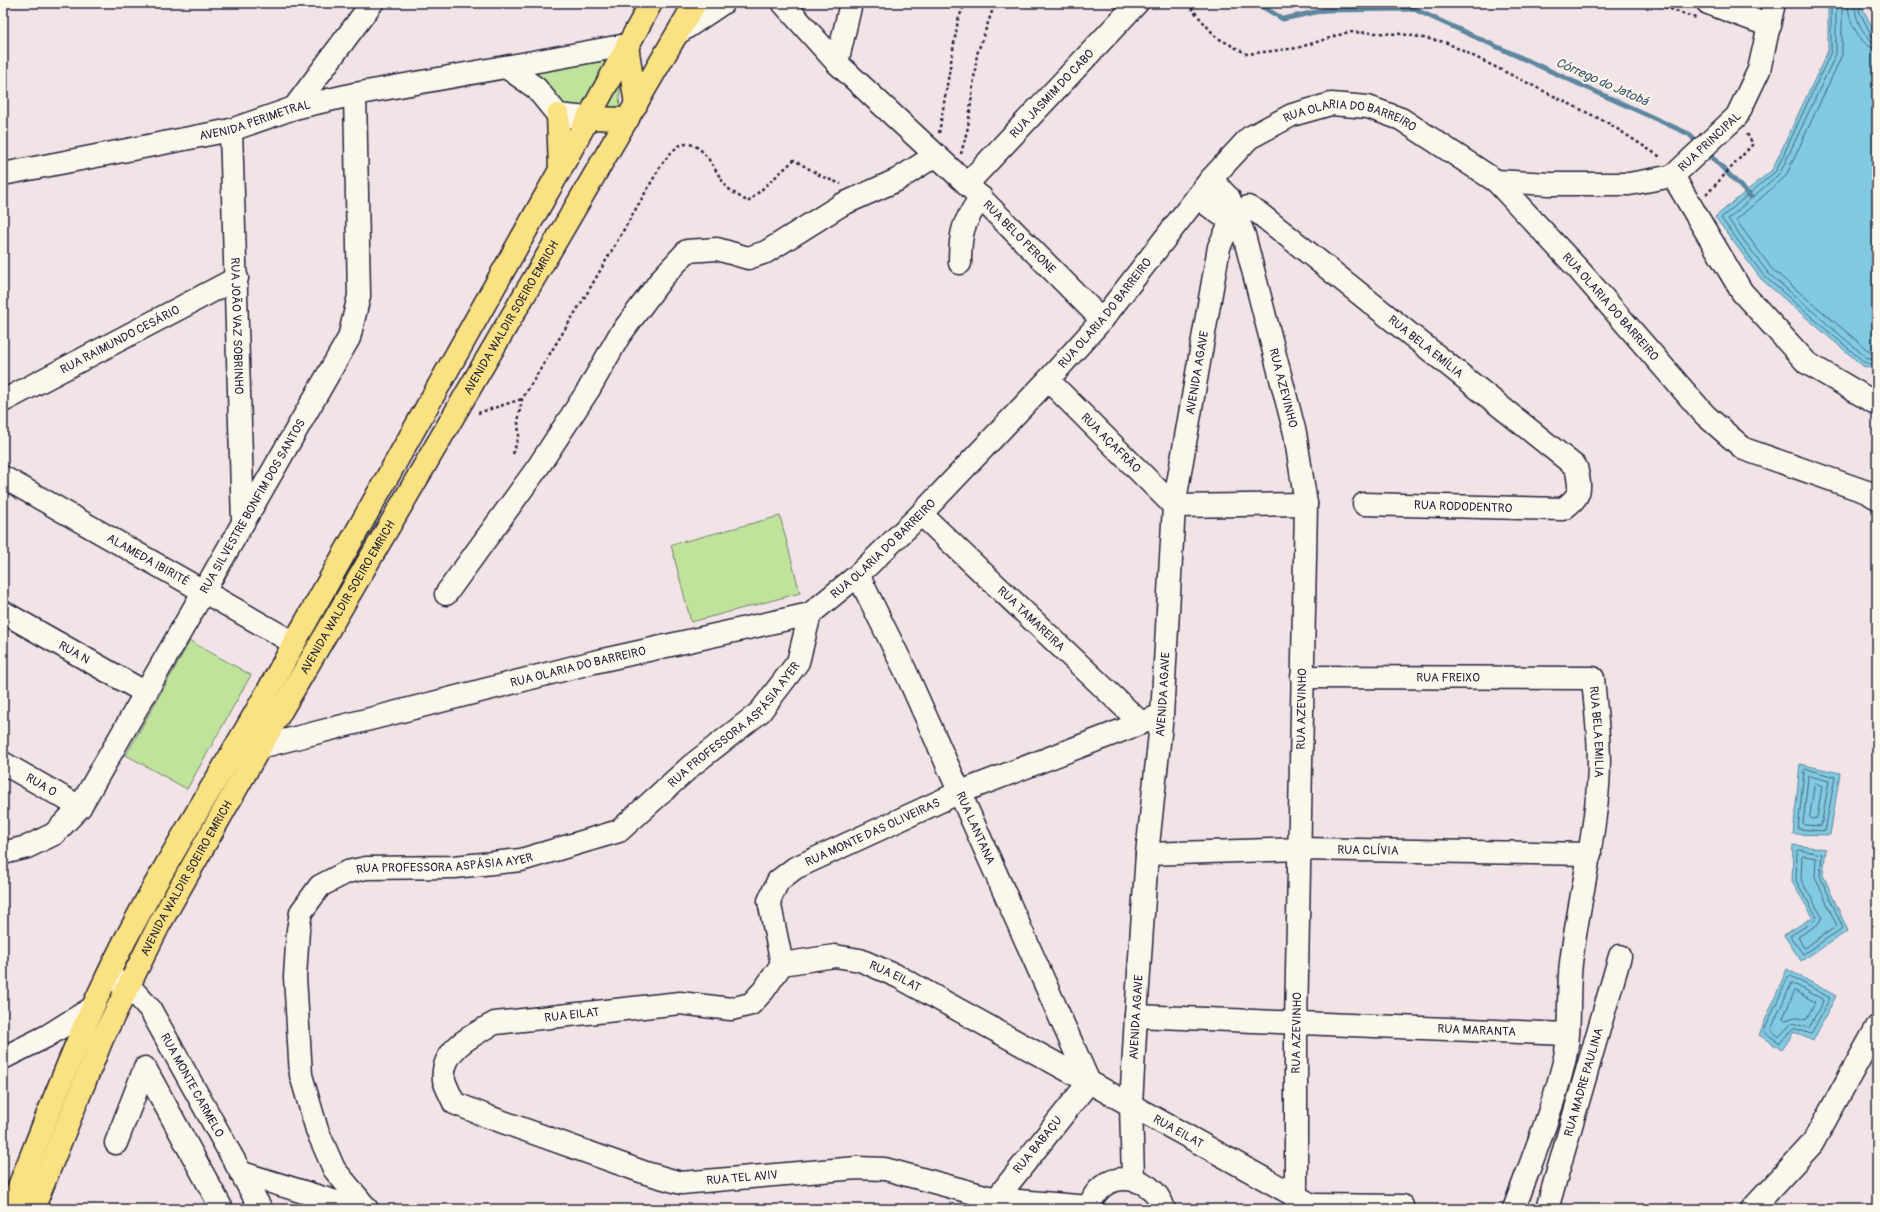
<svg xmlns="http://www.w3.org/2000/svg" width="1880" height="1212" font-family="Pangolin,sans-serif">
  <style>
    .green { fill: #c0e39c; stroke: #71826c }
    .water { fill: #81cae1; stroke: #5b879f }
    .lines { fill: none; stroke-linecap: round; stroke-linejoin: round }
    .shore { stroke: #48657d; stroke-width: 1 }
    .stream { stroke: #5b879f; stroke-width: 5 }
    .minor-casing { stroke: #22223b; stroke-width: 25 }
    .major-casing { stroke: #22223b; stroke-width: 25 }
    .path { stroke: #22223b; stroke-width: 2.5; stroke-dasharray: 3 3; stroke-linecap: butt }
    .minor { stroke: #fbf7ec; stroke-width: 22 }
    .major { stroke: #fae181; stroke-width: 22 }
    .labels { text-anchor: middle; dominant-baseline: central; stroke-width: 4; stroke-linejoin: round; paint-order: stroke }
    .street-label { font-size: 12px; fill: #22223b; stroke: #fbf7ec }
    .water-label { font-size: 13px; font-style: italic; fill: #3e546d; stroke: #fbf7ec }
  </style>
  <rect width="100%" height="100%" fill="#f2e3e7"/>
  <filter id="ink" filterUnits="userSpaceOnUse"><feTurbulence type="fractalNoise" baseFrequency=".025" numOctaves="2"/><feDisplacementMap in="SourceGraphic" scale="8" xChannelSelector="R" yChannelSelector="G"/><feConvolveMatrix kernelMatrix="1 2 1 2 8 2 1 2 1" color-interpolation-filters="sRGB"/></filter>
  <g filter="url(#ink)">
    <!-- green -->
    <g class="green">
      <path d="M609,59L584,112L564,110L527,71Z"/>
      <path d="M621,73L619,111L599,113Z"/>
      <path d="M780,516L800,593L691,622L671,545Z"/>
      <path d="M190,641L251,675L187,789L126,755Z"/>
    </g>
    <!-- water -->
    <g class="water">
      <path d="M1828,3H1866L1863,9L1877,37V370L1863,366L1761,279L1715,217L1772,170L1828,51Z"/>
      <path d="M1800,764L1840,773L1830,835L1793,834Z"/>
      <path d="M1793,845L1826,849L1823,875L1848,931L1801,961L1784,935L1813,917L1792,882Z"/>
      <path d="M1787,969L1836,996L1813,1041L1794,1032L1782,1050L1759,1035Z"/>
    </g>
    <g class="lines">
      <!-- shore -->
      <g class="shore">
        <path d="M1831,3V52L1776,171L1721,218L1764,276L1864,362L1877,366"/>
        <path d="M1836,3V54L1780,173L1728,219L1768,273L1867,358L1877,361"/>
        <path d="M1842,3V55L1786,176L1736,220L1772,269L1870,352L1877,355"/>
        <path d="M1849,3C1845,17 1862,49 1877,49"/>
        <path d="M1856,3C1851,13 1866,42 1877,43"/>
        <path d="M1861,3L1859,11L1872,36L1877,38"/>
        <path d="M1806,769L1835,777L1825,831L1798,829L1804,771Z"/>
        <path d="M1810,776L1829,781L1821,826L1805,825L1803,824L1808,777Z"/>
        <path d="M1815,783L1822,786L1817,818L1812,819L1810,817Z"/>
        <path d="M1799,850L1822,854L1820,876L1843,928L1803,954L1790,936L1814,921L1817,917L1796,881L1797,852Z"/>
        <path d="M1804,856L1816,858L1815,877L1837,926L1804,948L1798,937L1818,924L1822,917L1801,880L1802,857Z"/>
        <path d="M1789,976H1791L1830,998L1811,1034L1793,1028L1780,1043L1764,1032Z"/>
        <path d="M1792,983L1822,999L1823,1001L1809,1028L1792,1023L1779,1037L1771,1030Z"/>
        <path d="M1795,991L1815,1002L1806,1020L1795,1017L1785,1020L1783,1019Z"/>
      </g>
      <!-- stream -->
      <g class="stream">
        <path d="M1256,3L1283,19L1325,10L1414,9L1689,134L1700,145"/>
        <path d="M1707,152L1750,196"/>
      </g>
      <defs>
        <g id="minor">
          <path id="s1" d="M783,3L837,63L967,184L1102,320"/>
          <path d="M1708,3L1770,26"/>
          <path d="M680,32L723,3"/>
          <path d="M837,63L851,3"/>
          <path d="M506,67L536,88L558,115L588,118"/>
          <path d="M294,108L372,3"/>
          <path id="s2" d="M231,130L243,522"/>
          <path id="s3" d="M3,174L231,130L294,108L355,94L627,45"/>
          <path d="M1673,176L1742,292L1807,363L1877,404"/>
          <path id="s4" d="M1211,179L1229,198L1244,235L1295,433L1306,504L1296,1024V1209"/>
          <path id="s5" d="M1496,181L1549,184H1629L1673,176L1737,116L1759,70L1774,3"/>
          <path id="s6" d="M967,184L1137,3"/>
          <path d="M1197,197L1220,214L1237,218"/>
          <path d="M960,263C960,231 963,223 981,197"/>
          <path id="s7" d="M1048,380L1174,506L1306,504"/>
          <path id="s8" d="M3,401L237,278"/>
          <path id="s9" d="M3,477L294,643"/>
          <path id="s10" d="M921,514L1141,723"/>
          <path id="s11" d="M858,575L905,670L1089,1082L989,1208"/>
          <path d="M446,594L538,467L589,389L619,336L663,277L687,251L717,249L748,258L766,252L841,205L897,180L936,155"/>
          <path id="s12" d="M3,612L146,693"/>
          <path id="s13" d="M1302,677L1593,678C1596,714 1601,750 1598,786C1594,846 1578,904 1571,963C1567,997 1572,1033 1563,1066C1551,1114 1531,1162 1514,1209"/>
          <path id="s14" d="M248,742L260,747L594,662L810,614L858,575L921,514L1048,380L1102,320L1211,179L1249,138L1292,115L1331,104L1368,107L1401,119L1496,181L1579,270L1705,415L1744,449L1867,492L1877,498"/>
          <path id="s15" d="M3,763L80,807"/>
          <path id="s16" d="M3,853L27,847L54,834L80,807L349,338L359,296L355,94"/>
          <path id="s17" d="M1147,854L1300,849L1590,854"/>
          <path id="s18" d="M782,964L769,901L778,881L795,868L958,793L1162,715"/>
          <path id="s19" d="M107,977L129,986L150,1009L261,1209"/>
          <path id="s20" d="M1136,1016L1567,1034"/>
          <path d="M3,1058L47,1036L92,1008"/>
          <path d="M116,1143L145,1068L222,1209"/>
          <path d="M242,1173L359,1209"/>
          <path id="s21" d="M1133,1179L1131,1105L1136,1016L1147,854L1162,715L1174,506L1219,247L1226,232L1244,209L1248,207L1260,214L1576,467C1581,490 1582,495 1563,509L1364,504"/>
          <path d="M1313,1205L1402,1206"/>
          <path id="s22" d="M1089,1207L996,1199L885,1169L857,1168L681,1183L646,1173L489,1117L454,1103C451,1096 446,1087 444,1080C440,1050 473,1035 495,1023L680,1003L731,1009L751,1004L764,990L782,964L835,956L860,960L899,977L1319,1209"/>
          <path id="s23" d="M367,1209L334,1169L317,1130L301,1075L295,977L298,930L301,912L320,886L347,872L366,868L454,867L521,860L619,831L692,765L760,712L798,662L810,614"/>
          <path d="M1089,1209C1098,1168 1152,1170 1164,1209"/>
          <path id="s24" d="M1547,1209L1620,956"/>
          <path d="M1752,1209L1812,1144L1877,1027"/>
        </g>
        <g id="major">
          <path d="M627,45L636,105"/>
          <path d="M558,115L560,170"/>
          <path d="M588,118L628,119"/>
          <path d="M10,1209C50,1110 87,1008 139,914C188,822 246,735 294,643L560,170L651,3"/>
          <path id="s25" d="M33,1209L102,1039L159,925L260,747L695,3"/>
        </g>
      </defs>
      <!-- minor casing -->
      <use href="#minor" class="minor-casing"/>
      <!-- major casing -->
      <use href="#major" class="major-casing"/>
      <!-- path -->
      <g class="path">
        <path d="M1187,3L1216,37L1247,54L1297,48L1349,32L1402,34L1445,42L1608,123L1662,158"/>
        <path d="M1653,3L1696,18"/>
        <path d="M939,133L958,20L965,3"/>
        <path d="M961,154L968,127L977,54L995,3"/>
        <path d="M1706,195L1753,144L1747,134"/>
        <path d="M478,413L522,399"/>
        <path d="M513,454L519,435L518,422L522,399L586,295L663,162C668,157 675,147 681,145C703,137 716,175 726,186C731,192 741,197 748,202L794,160L823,177L841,184"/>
      </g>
      <!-- minor -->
      <use href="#minor" class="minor"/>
      <!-- major -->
      <use href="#major" class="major"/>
    </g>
  </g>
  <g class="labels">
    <!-- street labels -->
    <g class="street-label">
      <text stroke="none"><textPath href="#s6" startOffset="124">RUA JASMIM DO CABO</textPath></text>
      <text stroke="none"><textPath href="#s3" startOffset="258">AVENIDA PERIMETRAL</textPath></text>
      <text stroke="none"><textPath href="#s14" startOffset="1337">RUA OLARIA DO BARREIRO</textPath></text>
      <text stroke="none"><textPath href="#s5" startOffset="228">RUA PRINCIPAL</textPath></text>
      <text stroke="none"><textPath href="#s1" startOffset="333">RUA BELO PERONE</textPath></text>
      <text stroke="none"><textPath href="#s14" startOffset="1673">RUA OLARIA DO BARREIRO</textPath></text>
      <text stroke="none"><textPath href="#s14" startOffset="1001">RUA OLARIA DO BARREIRO</textPath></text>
      <text stroke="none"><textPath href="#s25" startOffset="1013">AVENIDA WALDIR SOEIRO EMRICH</textPath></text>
      <text stroke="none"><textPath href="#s2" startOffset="196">RUA JOÃO VAZ SOBRINHO</textPath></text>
      <text stroke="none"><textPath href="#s8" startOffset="132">RUA RAIMUNDO CESÁRIO</textPath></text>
      <text stroke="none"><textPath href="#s21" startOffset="1214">RUA BELA EMÍLIA</textPath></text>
      <text stroke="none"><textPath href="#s21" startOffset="810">AVENIDA AGAVE</textPath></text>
      <text stroke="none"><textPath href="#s4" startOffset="224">RUA AZEVINHO</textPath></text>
      <text stroke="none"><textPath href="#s7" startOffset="89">RUA AÇAFRÃO</textPath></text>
      <text stroke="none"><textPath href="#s16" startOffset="439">RUA SILVESTRE BONFIM DOS SANTOS</textPath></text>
      <text transform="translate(1463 507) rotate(2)">RUA RODODENTRO</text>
      <text stroke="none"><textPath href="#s14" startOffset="677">RUA OLARIA DO BARREIRO</textPath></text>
      <text stroke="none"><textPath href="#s9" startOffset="167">ALAMEDA IBIRITÉ</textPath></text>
      <text stroke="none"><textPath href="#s25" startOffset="689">AVENIDA WALDIR SOEIRO EMRICH</textPath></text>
      <text stroke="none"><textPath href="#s10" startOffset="152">RUA TAMAREIRA</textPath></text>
      <text stroke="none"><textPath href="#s12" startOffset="82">RUA N</textPath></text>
      <text stroke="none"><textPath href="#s14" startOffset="341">RUA OLARIA DO BARREIRO</textPath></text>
      <text stroke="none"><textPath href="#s13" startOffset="146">RUA FREIXO</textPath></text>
      <text stroke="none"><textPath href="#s21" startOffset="486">AVENIDA AGAVE</textPath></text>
      <text transform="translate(1302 709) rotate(-89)">RUA AZEVINHO</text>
      <text stroke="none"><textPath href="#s23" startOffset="812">RUA PROFESSORA ASPÁSIA AYER</textPath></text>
      <text stroke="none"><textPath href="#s13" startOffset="345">RUA BELA EMILIA</textPath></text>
      <text stroke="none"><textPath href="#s15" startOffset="44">RUA O</textPath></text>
      <text stroke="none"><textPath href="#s11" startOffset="279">RUA LANTANA</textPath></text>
      <text stroke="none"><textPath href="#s18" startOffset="193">RUA MONTE DAS OLIVEIRAS</textPath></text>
      <text stroke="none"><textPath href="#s17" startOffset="221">RUA CLÍVIA</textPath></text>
      <text stroke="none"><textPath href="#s23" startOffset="476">RUA PROFESSORA ASPÁSIA AYER</textPath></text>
      <text stroke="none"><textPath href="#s25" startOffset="365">AVENIDA WALDIR SOEIRO EMRICH</textPath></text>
      <text stroke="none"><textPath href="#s22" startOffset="1187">RUA EILAT</textPath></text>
      <text stroke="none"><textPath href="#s22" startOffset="838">RUA EILAT</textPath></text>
      <text stroke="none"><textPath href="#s21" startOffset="162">AVENIDA AGAVE</textPath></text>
      <text stroke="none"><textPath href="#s20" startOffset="341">RUA MARANTA</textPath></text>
      <text transform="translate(1297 1033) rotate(-89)">RUA AZEVINHO</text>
      <text stroke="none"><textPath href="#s24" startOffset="132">RUA MADRE PAULINA</textPath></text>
      <text stroke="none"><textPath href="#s19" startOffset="142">RUA MONTE CARMELO</textPath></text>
      <text stroke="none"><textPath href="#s22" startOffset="1510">RUA EILAT</textPath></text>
      <text transform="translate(1038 1145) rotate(-51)">RUA BABAÇU</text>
      <text transform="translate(742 1178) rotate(-5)">RUA TEL AVIV</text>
    </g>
    <!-- water labels -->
    <g class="water-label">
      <text transform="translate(1602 82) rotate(24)">Córrego do Jatobá</text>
    </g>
  </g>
  <!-- margin -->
  <rect width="1880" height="1212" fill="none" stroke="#fbf7ec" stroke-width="16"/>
  <rect x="8" y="8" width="1864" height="1196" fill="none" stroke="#22223b" stroke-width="1.5" filter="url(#ink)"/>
</svg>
